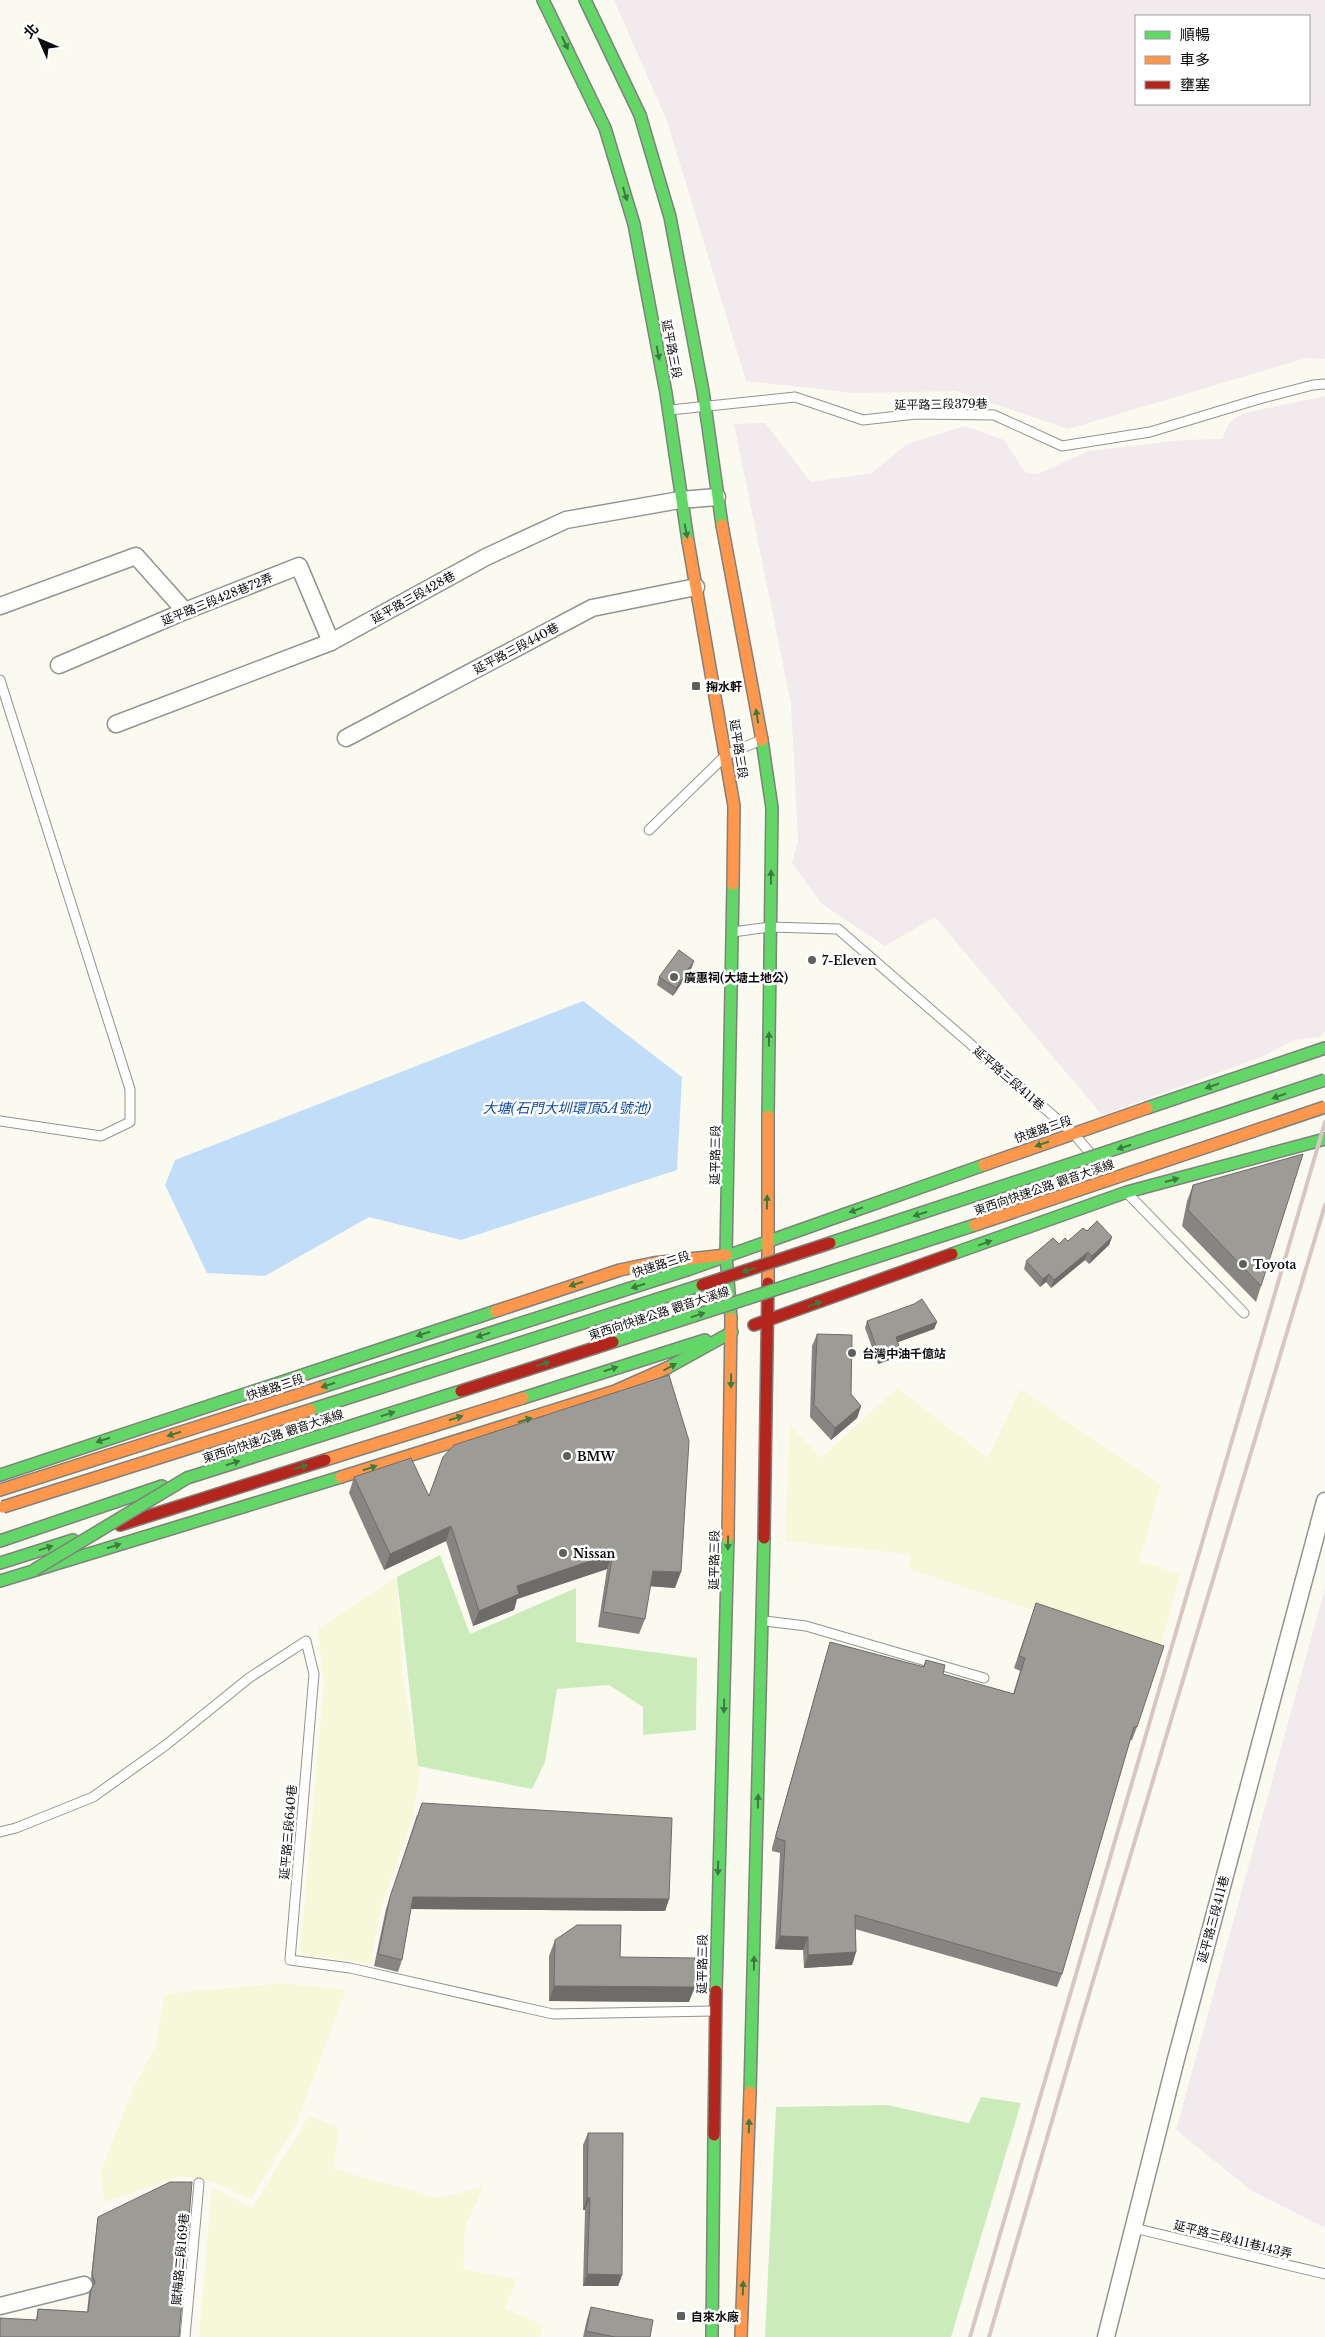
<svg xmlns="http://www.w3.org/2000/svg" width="1325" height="2337" font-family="'Libre Baskerville','Noto Sans TC',serif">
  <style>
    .industrial { fill: #f2ebed; fill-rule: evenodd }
    .farmland { fill: #f7f8da }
    .forest { fill: #ccebbb }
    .water { fill: #c2ddf8 }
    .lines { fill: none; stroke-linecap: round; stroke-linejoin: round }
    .lane-casing { stroke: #93938f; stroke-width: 11 }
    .street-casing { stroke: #93938f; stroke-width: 19 }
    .fast-casing { stroke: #80807c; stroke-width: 14 }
    .slow-casing { stroke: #80807c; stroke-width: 14 }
    .jam-casing { stroke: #80807c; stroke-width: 14 }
    .lane { stroke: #fefefd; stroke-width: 9 }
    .street { stroke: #fefefd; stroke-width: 16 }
    .fast { stroke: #63d668; stroke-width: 11 }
    .slow { stroke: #ff974d; stroke-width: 11 }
    .jam { stroke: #b3261e; stroke-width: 11 }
    .rail { stroke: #d8c6c2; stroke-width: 4 }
    .fast-bridge-casing { stroke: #80807c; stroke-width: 14; stroke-linecap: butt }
    .slow-bridge-casing { stroke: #80807c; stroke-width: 14; stroke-linecap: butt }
    .jam-bridge-casing { stroke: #80807c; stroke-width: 14; stroke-linecap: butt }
    .fast-bridge { stroke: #63d668; stroke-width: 11 }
    .slow-bridge { stroke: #ff974d; stroke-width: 11 }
    .jam-bridge { stroke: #b3261e; stroke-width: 11 }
    .wall { fill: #868581 }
    .shaded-wall { fill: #6d6c69 }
    .building { fill: #9c9b96; stroke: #6d6c69 }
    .oneway { fill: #3c7b3f }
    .poi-dot { fill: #5f5f5c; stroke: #fff; stroke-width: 2 }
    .labels { text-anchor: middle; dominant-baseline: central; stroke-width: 5; stroke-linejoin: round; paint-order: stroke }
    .street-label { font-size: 12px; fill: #0c0c0c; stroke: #fff }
    .poi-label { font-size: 12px; font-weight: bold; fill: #0c0c0c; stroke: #fff; text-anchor: start }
    .water-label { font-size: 14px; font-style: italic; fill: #0b4aa8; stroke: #fff }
  </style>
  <rect width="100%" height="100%" fill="#fafaf0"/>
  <!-- industrial -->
  <g class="industrial">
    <path d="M614,0H1325V359L1306,358L1068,429L956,391L855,393L746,381L667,121ZM1309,16V104H1136V16Z"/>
    <path d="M1325,396V1031L1320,1037L1294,1040L1264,1056L1102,1115L935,917L885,946L822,904L792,863L798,840L791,704L734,424L765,423L811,482L872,473L907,444L965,426L1004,440L1025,472L1038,474L1088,451L1184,440L1222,439L1229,423L1241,414Z"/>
    <path d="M1325,1588V2228L1252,2191L1176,2130Z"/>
  </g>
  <!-- farmland -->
  <g class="farmland">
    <path d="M897,1388L988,1458L1020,1389L1161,1485L1139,1561L1180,1574L1159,1652L910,1569L909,1554L785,1541L790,1425L821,1458Z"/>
    <path d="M397,1577L403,1676L420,1774L413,1816L381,1907L370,1964L300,1954L324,1685L318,1629Z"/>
    <path d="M283,1983L346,1990L296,2124L251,2199L213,2182L181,2176L104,2202L101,2172L132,2091L156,2045L165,1994Z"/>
    <path d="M309,2116L338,2127L334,2169L439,2198L483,2187L465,2228L463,2269L517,2279L505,2309L542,2324L540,2337H199L212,2188L252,2208Z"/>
  </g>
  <!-- forest -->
  <g class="forest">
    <path d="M440,1555L470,1634L576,1588V1642L697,1658L696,1730L643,1735V1707L609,1685L557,1689L545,1762L532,1789L418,1766L397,1577Z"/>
    <path d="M981,2097L1021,2103L951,2337H765L776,2107L887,2105L969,2123Z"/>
  </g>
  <!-- water -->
  <path class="water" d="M583,1001L682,1077L677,1170L461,1240L369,1217L265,1276L207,1273L165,1185L175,1160Z"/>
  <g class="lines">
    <defs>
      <g id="lane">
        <path d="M670,410L795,397L863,420L916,414L994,415L1062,446L1150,432L1259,399L1313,385L1325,384"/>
        <path d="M0,680L130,1089V1122L101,1136L0,1121"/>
        <path d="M649,830L726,755L759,741"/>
        <path d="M733,932L770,927L838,929L1073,1133L1091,1154"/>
        <path d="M1129,1195L1244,1313"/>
        <path d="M765,1621L806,1626L984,1678"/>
        <path d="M0,1832L16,1828L93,1797L166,1745L249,1678L306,1641L314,1674L290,1960L350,1968L553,2014L713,2011"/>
        <path d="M1134,2228L1325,2274"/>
        <path d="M185,2337L199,2183"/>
      </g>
      <g id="street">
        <path d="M0,606L136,556L185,611"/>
        <path d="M59,665L185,611L299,566L331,642"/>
        <path d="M116,724L331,642L486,557L566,520L680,500L717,497"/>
        <path d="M346,738L592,608L696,587"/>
        <path d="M0,2306L84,2285"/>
        <path d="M1106,2337L1176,2059L1325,1501"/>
      </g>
      <g id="fast">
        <path d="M543,0L605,128L634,224L666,393L688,541"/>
        <path d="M585,0L640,115L670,217L703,391L722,525"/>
        <path d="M762,740L772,808L768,1116"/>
        <path d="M1147,1108L1325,1048"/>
        <path d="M952,1254L1127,1192L1325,1139"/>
        <path d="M731,1318L726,1255L733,884"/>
        <path d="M667,1368L732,1332"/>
        <path d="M322,1387L690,1269L984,1165"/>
        <path d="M523,1398L705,1340"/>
        <path d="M0,1475L496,1311"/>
        <path d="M0,1541L162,1486"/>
        <path d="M0,1563L73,1540"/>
        <path d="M0,1581L341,1477"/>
        <path d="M716,1991L728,1537"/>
        <path d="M750,2092L764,1538"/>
        <path d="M712,2337L714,2135"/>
      </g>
      <g id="slow">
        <path d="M722,525L762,740"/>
        <path d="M688,541L734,806L733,884"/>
        <path d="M984,1165L1147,1108"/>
        <path d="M768,1283V1116"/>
        <path d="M496,1311L620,1270L653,1263L726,1255"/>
        <path d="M325,1460L523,1398"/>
        <path d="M341,1477L615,1391L667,1368"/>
        <path d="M0,1490L322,1387"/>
        <path d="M728,1537L731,1318"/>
        <path d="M741,2337L750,2092"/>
      </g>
      <g id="jam">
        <path d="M754,1325L952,1254"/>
        <path d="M120,1525L325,1460"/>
        <path d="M764,1538L768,1283"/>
        <path d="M714,2135L716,1991"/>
      </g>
    </defs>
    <!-- lane casing -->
    <use href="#lane" class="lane-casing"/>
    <!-- street casing -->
    <use href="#street" class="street-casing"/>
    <!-- fast casing -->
    <use href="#fast" class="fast-casing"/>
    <!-- slow casing -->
    <use href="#slow" class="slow-casing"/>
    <!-- jam casing -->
    <use href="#jam" class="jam-casing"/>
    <!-- lane -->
    <use href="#lane" class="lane"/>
    <!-- street -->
    <use href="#street" class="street"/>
    <!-- fast -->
    <use href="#fast" class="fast"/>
    <!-- slow -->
    <use href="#slow" class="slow"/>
    <!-- jam -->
    <use href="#jam" class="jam"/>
    <!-- rail -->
    <g class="rail">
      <path d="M970,2337L1325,1122"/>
      <path d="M989,2337L1081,2021L1325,1205"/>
    </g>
    <defs>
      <g id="fast-bridge">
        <path d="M830,1243L1325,1080"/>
        <path d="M613,1342L975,1225"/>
        <path d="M310,1410L702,1285"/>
        <path d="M34,1570L187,1478L461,1391"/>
      </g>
      <g id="slow-bridge">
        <path d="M975,1225L1325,1107"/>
        <path d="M3,1507L310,1410"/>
      </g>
      <g id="jam-bridge">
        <path d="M702,1285L830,1243"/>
        <path d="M461,1391L613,1342"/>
      </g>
    </defs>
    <!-- fast-bridge casing -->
    <use href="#fast-bridge" class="fast-bridge-casing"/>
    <!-- slow-bridge casing -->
    <use href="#slow-bridge" class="slow-bridge-casing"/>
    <!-- jam-bridge casing -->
    <use href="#jam-bridge" class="jam-bridge-casing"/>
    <!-- fast-bridge -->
    <use href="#fast-bridge" class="fast-bridge"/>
    <!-- slow-bridge -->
    <use href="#slow-bridge" class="slow-bridge"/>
    <!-- jam-bridge -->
    <use href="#jam-bridge" class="jam-bridge"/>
  </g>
  <!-- wall -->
  <g class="wall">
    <path d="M694,961L691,969L673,996L657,985L659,977Z"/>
    <path d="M1193,1185L1261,1286L1256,1302L1182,1226L1187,1201Z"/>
    <path d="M1087,1231L1112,1237L1109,1245L1089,1264L1085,1260L1051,1288L1046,1282L1040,1287L1024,1269L1026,1261L1068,1241Z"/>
    <path d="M867,1321L937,1322L934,1329L898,1342L900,1350L898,1357L878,1364L865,1328Z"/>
    <path d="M817,1334L851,1394L861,1406L857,1418L831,1440L810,1417L812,1346Z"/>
    <path d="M443,1457L675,1588L650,1586L645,1619L639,1634L598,1627L607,1569L517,1599L514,1610L473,1626L446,1541L384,1570L349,1493L354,1477L429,1496Z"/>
    <path d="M1036,1603L1137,1727L1132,1740H1130L1062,1974L1057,1987L855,1929L856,1952L852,1965L804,1968L803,1950L775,1949L780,1853L772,1851V1848L826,1655L830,1642L923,1667L926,1660L943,1674L1013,1694L1020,1671L1014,1668Z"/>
    <path d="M417,1815L669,1899L665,1911L411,1909L402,1960L398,1972L374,1966L386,1909Z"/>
    <path d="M555,1940L620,1957L689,2002L549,2001V1956Z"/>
    <path d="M588,2133L622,2275L618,2286H583L585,2210H583V2145Z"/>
    <path d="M98,2217L179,2337L36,2320L37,2314L38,2309L87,2312L89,2293L91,2289L93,2286L91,2278L97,2222Z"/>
    <path d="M591,2307L650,2337H583L587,2319Z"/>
  </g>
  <!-- shaded-wall -->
  <g class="shaded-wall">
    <path d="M694,961L691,969L673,996L676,988Z"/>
    <path d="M1112,1237L1109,1245L1089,1264L1092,1256Z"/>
    <path d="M1088,1252L1085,1260L1051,1288L1054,1280Z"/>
    <path d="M1049,1274L1046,1282L1040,1287L1043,1279Z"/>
    <path d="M937,1322L934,1329L893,1344L896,1337Z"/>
    <path d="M900,1350L898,1357L878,1364L880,1357Z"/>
    <path d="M861,1406L857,1418L831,1440L835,1428Z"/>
    <path d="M451,1526L446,1541L384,1570L390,1554Z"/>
    <path d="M613,1553L607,1569L517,1599L514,1610L473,1626L479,1611L517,1586Z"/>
    <path d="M653,1571L681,1572L675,1588L647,1586Z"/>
    <path d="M413,1897L669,1899L665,1911L408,1909Z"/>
    <path d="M780,1936L808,1937L803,1950L775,1949Z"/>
    <path d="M856,1952L852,1965L804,1968L808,1955Z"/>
    <path d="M554,1986L695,1987L689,2002L549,2001Z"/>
    <path d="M587,2198H590L585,2210H583Z"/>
    <path d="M587,2274L622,2275L618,2286H583Z"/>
  </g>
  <!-- building -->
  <g class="building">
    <path d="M679,950L694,961L676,988L659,977Z"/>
    <path d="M1303,1154L1261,1286L1188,1210L1193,1185Z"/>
    <path d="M1097,1221L1112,1237L1092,1256L1088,1252L1054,1280L1049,1274L1043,1279L1026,1261L1053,1238L1059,1244L1065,1238L1068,1241L1083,1228L1087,1231Z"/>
    <path d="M922,1299L937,1322L896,1337L900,1350L880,1357L867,1321L914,1304Z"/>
    <path d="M817,1334L852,1335L851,1394L861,1406L835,1428L814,1405Z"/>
    <path d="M669,1375L689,1441L681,1572L653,1571L645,1619L603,1612L613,1553L517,1586L519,1594L479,1611L451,1526L390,1554L354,1477L411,1458L429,1496L443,1457L454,1445Z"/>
    <path d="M1036,1603L1164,1646L1137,1727H1134L1062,1974L855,1915L856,1952L808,1955V1937L780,1936L785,1841L776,1838V1835L830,1642L924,1667L926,1660L945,1665L943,1674L1014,1694L1025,1658L1019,1656Z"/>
    <path d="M422,1803L672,1818L669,1899L413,1897L402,1960L378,1954L390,1897Z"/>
    <path d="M577,1925H621L620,1957L695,1958V1987L554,1986L555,1940Z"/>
    <path d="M588,2133H623L622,2275L587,2274L590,2198H587Z"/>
    <path d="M170,2182H192L179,2337H0V2318L37,2320L38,2309L88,2312L91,2289L95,2283L92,2274L98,2217Z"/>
    <path d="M591,2307L653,2320L650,2337H615L586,2331Z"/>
  </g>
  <!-- one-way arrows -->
  <defs><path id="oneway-solid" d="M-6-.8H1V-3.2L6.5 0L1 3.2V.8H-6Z" transform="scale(1.25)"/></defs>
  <g class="oneway">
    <use href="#oneway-solid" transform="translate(565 43) rotate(65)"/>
    <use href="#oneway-solid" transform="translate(625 194) rotate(73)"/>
    <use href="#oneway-solid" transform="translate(658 353) rotate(79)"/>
    <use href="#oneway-solid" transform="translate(686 531) rotate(79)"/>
    <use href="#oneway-solid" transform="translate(757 716) rotate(-99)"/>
    <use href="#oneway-solid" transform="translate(771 877) rotate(-89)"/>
    <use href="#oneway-solid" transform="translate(769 1039) rotate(-89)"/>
    <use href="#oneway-solid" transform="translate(1212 1086) rotate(161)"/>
    <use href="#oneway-solid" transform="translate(1279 1096) rotate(161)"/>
    <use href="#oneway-solid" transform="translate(1042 1144) rotate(161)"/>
    <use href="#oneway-solid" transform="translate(1124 1147) rotate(162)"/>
    <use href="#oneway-solid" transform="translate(1172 1180) rotate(-15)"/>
    <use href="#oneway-solid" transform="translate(767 1202) rotate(-89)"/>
    <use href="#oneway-solid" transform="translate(856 1210) rotate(160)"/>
    <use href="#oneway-solid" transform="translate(920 1214) rotate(162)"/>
    <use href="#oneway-solid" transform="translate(985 1243) rotate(-20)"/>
    <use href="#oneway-solid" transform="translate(749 1270) rotate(162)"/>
    <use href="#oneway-solid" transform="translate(576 1284) rotate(162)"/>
    <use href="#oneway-solid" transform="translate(638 1286) rotate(162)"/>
    <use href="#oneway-solid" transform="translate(815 1304) rotate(-20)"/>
    <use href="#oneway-solid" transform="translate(698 1315) rotate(-18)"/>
    <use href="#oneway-solid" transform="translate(423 1334) rotate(162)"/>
    <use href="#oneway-solid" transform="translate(483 1335) rotate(162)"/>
    <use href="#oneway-solid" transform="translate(543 1364) rotate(-18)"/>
    <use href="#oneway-solid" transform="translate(670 1367) rotate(-29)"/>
    <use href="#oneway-solid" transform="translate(611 1369) rotate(-18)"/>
    <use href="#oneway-solid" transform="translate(731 1381) rotate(91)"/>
    <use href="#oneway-solid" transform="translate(328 1385) rotate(162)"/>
    <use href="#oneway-solid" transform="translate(388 1414) rotate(-18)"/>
    <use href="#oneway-solid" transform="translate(456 1418) rotate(-18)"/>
    <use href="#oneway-solid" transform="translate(525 1420) rotate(-18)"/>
    <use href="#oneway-solid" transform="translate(174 1434) rotate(162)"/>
    <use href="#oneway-solid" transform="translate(103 1440) rotate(162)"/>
    <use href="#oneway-solid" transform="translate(233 1463) rotate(-18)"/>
    <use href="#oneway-solid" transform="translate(301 1467) rotate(-18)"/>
    <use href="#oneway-solid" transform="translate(370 1468) rotate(-17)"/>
    <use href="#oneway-solid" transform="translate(728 1543) rotate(91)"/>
    <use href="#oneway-solid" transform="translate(114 1546) rotate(-17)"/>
    <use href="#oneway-solid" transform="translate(46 1548) rotate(-18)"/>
    <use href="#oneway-solid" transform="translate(724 1706) rotate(92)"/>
    <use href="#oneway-solid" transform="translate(758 1801) rotate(-89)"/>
    <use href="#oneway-solid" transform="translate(718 1868) rotate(92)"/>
    <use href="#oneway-solid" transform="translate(754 1963) rotate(-89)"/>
    <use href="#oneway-solid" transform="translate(749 2126) rotate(-88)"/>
    <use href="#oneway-solid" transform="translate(743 2288) rotate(-88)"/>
  </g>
  <!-- markers -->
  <g class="poi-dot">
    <rect x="691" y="681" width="10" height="10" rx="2.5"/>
    <circle cx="812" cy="960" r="5"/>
    <circle cx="674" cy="977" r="5"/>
    <circle cx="1243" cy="1264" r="5"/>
    <circle cx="852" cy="1353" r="5"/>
    <circle cx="567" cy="1456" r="5"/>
    <circle cx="563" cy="1553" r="5"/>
    <rect x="676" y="2311" width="10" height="10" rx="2.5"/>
  </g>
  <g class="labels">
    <!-- street labels -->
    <g class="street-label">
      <text transform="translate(672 349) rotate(79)">延平路三段</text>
      <text transform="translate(941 404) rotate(-1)">延平路三段379巷</text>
      <text transform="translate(413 597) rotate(-29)">延平路三段428巷</text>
      <text transform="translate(217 599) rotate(-22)">延平路三段428巷72弄</text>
      <text transform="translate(516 648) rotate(-28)">延平路三段440巷</text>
      <text transform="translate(739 749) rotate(81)">延平路三段</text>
      <text transform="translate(1009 1078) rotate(41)">延平路三段411巷</text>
      <text transform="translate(1043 1129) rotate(-19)">快速路三段</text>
      <text transform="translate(715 1155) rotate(-89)">延平路三段</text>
      <text transform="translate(1044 1187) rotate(-19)">東西向快速公路 觀音大溪線</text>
      <text transform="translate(661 1264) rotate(-18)">快速路三段</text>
      <text transform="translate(659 1313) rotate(-18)">東西向快速公路 觀音大溪線</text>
      <text transform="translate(275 1387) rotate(-18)">快速路三段</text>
      <text transform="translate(273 1436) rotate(-18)">東西向快速公路 觀音大溪線</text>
      <text transform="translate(714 1560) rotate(-89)">延平路三段</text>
      <text transform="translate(288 1832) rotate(-85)">延平路三段640巷</text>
      <text transform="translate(1213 1919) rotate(-75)">延平路三段411巷</text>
      <text transform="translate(702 1964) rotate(-89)">延平路三段</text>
      <text transform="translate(1233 2239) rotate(14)">延平路三段411巷143弄</text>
      <text transform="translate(180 2259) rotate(-85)">賦梅路二段169巷</text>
    </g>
    <!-- poi labels -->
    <g class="poi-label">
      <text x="706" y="686">掬水軒</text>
      <text x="822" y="960">7-Eleven</text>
      <text x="684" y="977">廣惠祠(大塘土地公)</text>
      <text x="1253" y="1264">Toyota</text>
      <text x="862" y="1353">台灣中油千億站</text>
      <text x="577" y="1456">BMW</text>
      <text x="573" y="1553">Nissan</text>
      <text x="691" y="2316">自來水廠</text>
    </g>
    <!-- water labels -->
    <g class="water-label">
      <text x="567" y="1108">大塘(石門大圳環頂5A號池)</text>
    </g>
  </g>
  <!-- legend -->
  <rect x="1135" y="15" width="175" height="90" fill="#ffffff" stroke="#9e9e9e"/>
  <rect x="1145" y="31" width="25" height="8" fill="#63d668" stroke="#9e9e9e"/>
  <text x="1180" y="40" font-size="15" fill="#0c0c0c">順暢</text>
  <rect x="1145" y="56" width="25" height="8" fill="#ff974d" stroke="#9e9e9e"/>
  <text x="1180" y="65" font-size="15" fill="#0c0c0c">車多</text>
  <rect x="1145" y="81" width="25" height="8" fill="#b3261e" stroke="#9e9e9e"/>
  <text x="1180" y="90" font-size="15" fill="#0c0c0c">壅塞</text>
  <!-- north arrow -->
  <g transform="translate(40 40) rotate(315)" stroke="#ffffff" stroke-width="4" paint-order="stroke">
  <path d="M0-4L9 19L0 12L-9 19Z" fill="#0c0c0c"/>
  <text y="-8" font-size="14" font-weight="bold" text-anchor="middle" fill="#0c0c0c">北</text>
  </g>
</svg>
